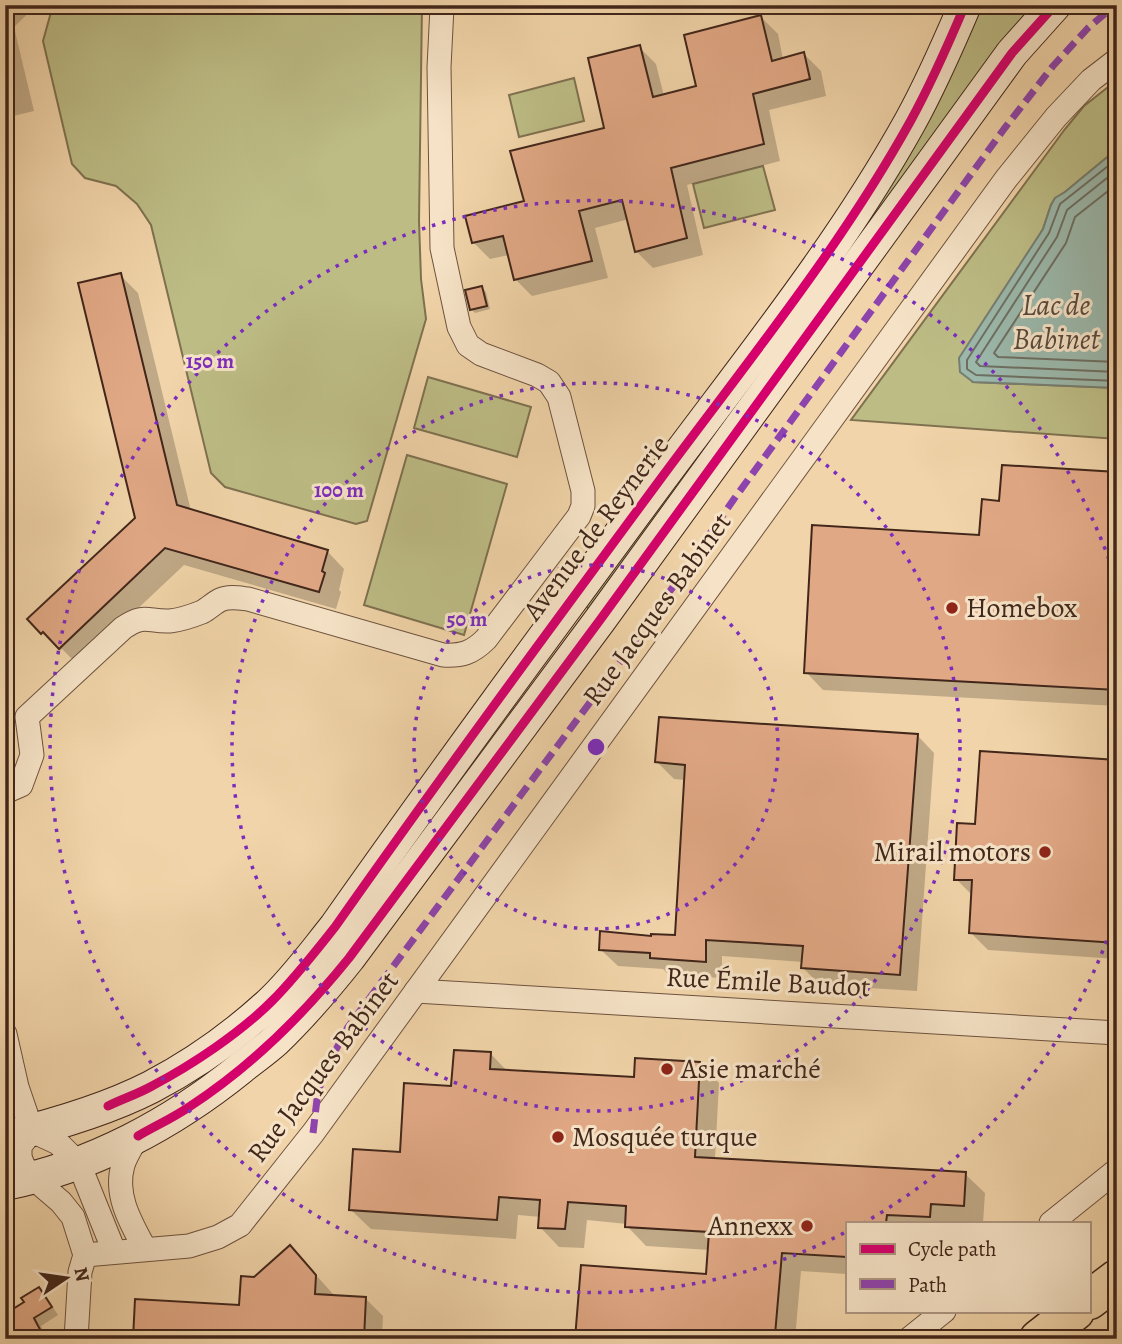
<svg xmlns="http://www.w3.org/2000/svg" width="1122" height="1344" font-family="Alegreya,serif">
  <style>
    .green { fill: #bdbc85; stroke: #7f7150; stroke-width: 2 }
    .water { fill: #9bb8ab; stroke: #777e71; stroke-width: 2 }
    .shadow { fill: #0003 }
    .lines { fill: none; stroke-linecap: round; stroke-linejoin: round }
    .shore { stroke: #6e6f62; stroke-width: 2 }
    .building { fill: #e1a885; stroke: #41261a; stroke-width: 2 }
    .street-casing { stroke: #6d523e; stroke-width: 25 }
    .secondary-casing { stroke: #41261a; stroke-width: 34 }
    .highway-casing { stroke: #41261a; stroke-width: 41 }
    .street { stroke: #f6e3c7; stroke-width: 23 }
    .secondary { stroke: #f6e3c7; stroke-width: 32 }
    .highway { stroke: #f1d4a9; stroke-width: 38 }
    .quiet { stroke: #8e44ad; stroke-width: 7; stroke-dasharray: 14 7; stroke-linecap: butt }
    .cycleway-casing { stroke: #f6e3c7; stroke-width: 13 }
    .cycleway { stroke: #d6006c; stroke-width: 9 }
    .ring { fill: none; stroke: #7b2cbf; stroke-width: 3.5; stroke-dasharray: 3.5 7 }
    .poi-dot { fill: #8f2418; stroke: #f6e3c7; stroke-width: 2.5 }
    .labels { text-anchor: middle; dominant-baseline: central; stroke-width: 6; stroke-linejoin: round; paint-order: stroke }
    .street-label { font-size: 28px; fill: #41261a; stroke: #f6e3c7 }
    .poi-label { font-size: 28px; fill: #41261a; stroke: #f6e3c7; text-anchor: start }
    .water-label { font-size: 30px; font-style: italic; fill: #584a3e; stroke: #f6e3c7 }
    .centre { fill: #7b2cbf; stroke: #f6e3c7; stroke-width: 3.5 }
    .ring-label { font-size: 21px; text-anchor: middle; font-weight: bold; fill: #7b2cbf; stroke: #f6e3c7; stroke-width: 6; stroke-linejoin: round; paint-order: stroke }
  </style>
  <rect width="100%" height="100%" fill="#f1d4a9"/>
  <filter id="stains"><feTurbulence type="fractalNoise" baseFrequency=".00286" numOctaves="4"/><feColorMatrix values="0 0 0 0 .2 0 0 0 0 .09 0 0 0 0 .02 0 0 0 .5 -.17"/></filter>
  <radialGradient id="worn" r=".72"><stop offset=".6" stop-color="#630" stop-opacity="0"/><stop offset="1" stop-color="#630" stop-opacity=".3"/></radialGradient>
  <!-- green -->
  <g class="green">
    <path d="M53,5H422L419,221L421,279L426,319L367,521L356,524L225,487L211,473L151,225L137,204L116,186L85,178L72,164L43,41Z"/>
    <path d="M970,5H1041L592,611L578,600L813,282Z"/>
    <path d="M574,78L584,121L519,137L509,95Z"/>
    <path d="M1117,80V149L1065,192L1055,199L1051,205L1043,229L973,382L1117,388V439L851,420L1065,129L1084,106Z"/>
    <path d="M763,166L775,210L704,228L693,184Z"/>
    <path d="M428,377L531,407L517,457L414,428Z"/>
    <path d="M407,455L507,484L464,635L364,605Z"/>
  </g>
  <!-- water -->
  <path class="water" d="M1117,149V388L973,382L960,372L959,358L1043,229L1051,205L1055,198L1065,192Z"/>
  <!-- shadow -->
  <g class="shadow">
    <path d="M5,5H37L14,27L34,111L5,118Z"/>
    <path d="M761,17L778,34L783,59L804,54L821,71L826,96L769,110L780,161L687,185L703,255L653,268L636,251L629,219L595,228L608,278L532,296L515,279L509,255L490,259L473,242L526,202L607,129L639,47L656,64L664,96L698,87Z"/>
    <path d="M120,275L138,293L191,511L327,551L344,569L339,590L341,592L336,609L184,565L78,665L62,649L60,651L29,619L137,518Z"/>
    <path d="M482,288L486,292L490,309L475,313L471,309Z"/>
    <path d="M1117,474V706L823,690L806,672L980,537L1001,502Z"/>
    <path d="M917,735L934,753L917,991L820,985L803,968V962L722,956V978L669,975L663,969L618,966L600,949L653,938L677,937L686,780L674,779L657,762Z"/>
    <path d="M1117,762V959L988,950L971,933L973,896L956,879L977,826Z"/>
    <path d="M490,1053L508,1072L635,1079L700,1063L719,1083L715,1159L965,1174L985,1193L983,1223H847V1274L801,1271L795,1339H577L708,1276L710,1250L646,1246L627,1226V1224L587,1220L584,1248L559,1247L540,1227L541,1217L518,1215L516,1239L371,1229L351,1210L401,1154L453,1088Z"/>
    <path d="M307,1265L333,1294V1297L366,1299L383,1316L382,1337L386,1339H146L240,1307L255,1279Z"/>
    <path d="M39,1289L46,1297L58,1315L41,1326L47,1339H5Z"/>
  </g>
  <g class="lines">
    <!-- shore -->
    <g class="shore">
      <path d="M1117,159L1060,204L1049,233L967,360V369L976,375L1117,381"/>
      <path d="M1117,170L1067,210L1057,237L976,362L980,366L1117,372"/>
      <path d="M1117,184L1075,217L1066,243L994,353L998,357L1117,362"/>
    </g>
  </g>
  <!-- building -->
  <g class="building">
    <path d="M761,15L772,61L804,52L810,79L753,94L764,144L671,168L687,238L635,252L622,200L579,211L592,261L514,280L503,236L472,243L465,216L524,201L510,151L604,128L588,58L640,45L653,97L696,86L684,35Z"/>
    <path d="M121,273L177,505L328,550L322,571L325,573L319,592L165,548L59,649L43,632L41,634L27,619L135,518L78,283Z"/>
    <path d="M482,286L487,306L470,310L465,290Z"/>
    <path d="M1002,465L1117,472V690L804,673L812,525L979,535L982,499L999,501Z"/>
    <path d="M659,717L918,734L900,975L801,968L803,946L706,940V962L650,958V953L599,950L600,931L651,936V934L675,935L685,765L655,762Z"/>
    <path d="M980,751L1117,760V943L969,933L972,880H954L957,823L975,824Z"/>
    <path d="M454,1050L491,1052L490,1069L634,1077L635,1058L700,1062L695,1157L966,1172L964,1206L931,1204L930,1217L887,1215L886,1223H847V1257L782,1253L775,1335L732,1331V1339H575L581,1265L706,1274L709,1232L625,1227L626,1206L568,1202L565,1229L538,1228L540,1200L499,1197L497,1220L349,1210L353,1149L400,1152L404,1083L451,1086Z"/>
    <path d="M290,1245L316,1275L315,1294L366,1297L364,1339H133L135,1299L239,1305L241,1276L254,1277Z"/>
    <path d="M39,1287L52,1307L34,1318L45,1339H5V1314L24,1302L21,1298Z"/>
  </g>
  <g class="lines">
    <defs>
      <g id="street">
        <path d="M5,792L21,785L32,755L27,717L123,628C145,613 147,622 170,621C180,620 192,616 202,612C208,609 214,603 220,600C229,596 239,598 248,599L443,655C462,656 472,653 486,639L579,516L583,506V491L559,397L549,382L537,375L481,354L468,345L459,327L442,248L439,67L442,7"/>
        <path d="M416,991L1117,1033"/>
        <path d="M5,1034L17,1087L32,1131"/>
        <path d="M32,1131L20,1146V1157L23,1165L33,1178L61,1202L73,1217L85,1255L80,1272L76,1339"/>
        <path d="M32,1131L58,1143L79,1164L114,1251"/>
        <path d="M138,1136C133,1145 126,1155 123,1165C114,1195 131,1223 145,1249"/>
        <path d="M1051,1223L1117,1170"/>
        <path d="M85,1255L189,1246L218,1237L240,1225L313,1133L1006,179L1056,117L1091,80L1117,60"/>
        <path d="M909,1339L944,1311"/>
      </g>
      <g id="secondary">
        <path d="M5,1137C54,1125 106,1110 151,1087C193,1065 234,1036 269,1004C294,981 314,953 335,927C442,775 552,626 662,477C748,361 840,248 910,122C931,84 948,45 965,5"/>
        <path d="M5,1184C92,1167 173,1123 241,1068C252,1059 264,1051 275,1041C302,1015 326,987 349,958L600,620L1012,53L1055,5"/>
      </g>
      <g id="highway">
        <path d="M1089,1300L1117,1279"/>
        <path d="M1039,1339L1075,1311"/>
      </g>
    </defs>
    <!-- street casing -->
    <use href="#street" class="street-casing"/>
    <!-- secondary casing -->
    <use href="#secondary" class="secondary-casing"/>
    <!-- highway casing -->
    <use href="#highway" class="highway-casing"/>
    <!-- street -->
    <use href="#street" class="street"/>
    <!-- secondary -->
    <use href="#secondary" class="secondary"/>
    <!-- highway -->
    <use href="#highway" class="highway"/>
    <!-- quiet -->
    <path class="quiet" d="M313,1133L318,1091L332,1057L348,1027L629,650L734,499L1004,129L1053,66L1088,28L1115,5"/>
    <defs>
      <g id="cycleway">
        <path d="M108,1106C122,1099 138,1094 152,1086C192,1065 240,1033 272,1001C295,978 315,952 335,927C442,775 552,626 662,477C748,361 840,248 910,122C931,84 948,45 965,5"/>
        <path d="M138,1136C155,1126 173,1118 189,1107C251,1067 303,1015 349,958L600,620L1012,53L1055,5"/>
      </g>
    </defs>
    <!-- cycleway casing -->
    <use href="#cycleway" class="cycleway-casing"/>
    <!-- cycleway -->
    <use href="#cycleway" class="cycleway"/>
  </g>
  <!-- distance rings -->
  <g class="ring">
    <circle cx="596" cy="747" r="182"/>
    <circle cx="596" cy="747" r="364"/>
    <path d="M1117 911A546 546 0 0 1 865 1222M844 1233A546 546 0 1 1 1117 583"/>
  </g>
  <!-- markers -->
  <g class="poi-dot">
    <circle cx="952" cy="608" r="7"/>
    <circle cx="1045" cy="852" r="7"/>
    <circle cx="667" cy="1069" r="7"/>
    <circle cx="558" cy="1137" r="7"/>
    <circle cx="807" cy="1226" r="7"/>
  </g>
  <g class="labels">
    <!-- street labels -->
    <g class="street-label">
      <text transform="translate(596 528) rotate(-53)">Avenue de Reynerie</text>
      <text transform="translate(657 609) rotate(-54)">Rue Jacques Babinet</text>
      <text transform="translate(768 982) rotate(3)">Rue Émile Baudot</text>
      <text transform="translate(323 1067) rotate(-53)">Rue Jacques Babinet</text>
    </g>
    <!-- poi labels -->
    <g class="poi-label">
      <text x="966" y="608">Homebox</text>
      <text x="1031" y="852" text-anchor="end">Mirail motors</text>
      <text x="681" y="1069">Asie marché</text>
      <text x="572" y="1137">Mosquée turque</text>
      <text x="793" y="1226" text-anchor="end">Annexx</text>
    </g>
    <!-- water labels -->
    <g class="water-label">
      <text x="1056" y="305">Lac de<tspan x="1056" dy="34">Babinet</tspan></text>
    </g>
  </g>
  <circle cx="596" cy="747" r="10" class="centre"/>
  <g class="ring-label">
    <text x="210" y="368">150 m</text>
    <text x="339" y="497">100 m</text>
    <text x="467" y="626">50 m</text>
  </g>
  <!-- margin -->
  <rect width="1122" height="1344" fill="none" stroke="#f1d4a9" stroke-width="28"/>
  <rect x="7" y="7" width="1108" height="1330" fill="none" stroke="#41261a" stroke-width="3.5"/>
  <rect x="14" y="14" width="1094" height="1316" fill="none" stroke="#41261a" stroke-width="2"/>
  <!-- legend -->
  <rect x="846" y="1222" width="245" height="91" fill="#f6e3c7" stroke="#ae9782" stroke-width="2"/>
  <rect x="860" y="1244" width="35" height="10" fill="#d6006c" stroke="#ae9782" stroke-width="2"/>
  <text x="908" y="1256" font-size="21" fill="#41261a">Cycle path</text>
  <rect x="860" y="1279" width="35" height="10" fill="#8e44ad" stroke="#ae9782" stroke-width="2"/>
  <text x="908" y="1292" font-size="21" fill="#41261a">Path</text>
  <!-- north arrow -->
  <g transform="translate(66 1278) rotate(77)" stroke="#f6e3c7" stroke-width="5" paint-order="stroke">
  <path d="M0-5L12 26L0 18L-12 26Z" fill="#41261a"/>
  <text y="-10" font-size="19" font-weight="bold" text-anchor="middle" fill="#41261a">N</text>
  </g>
  <rect width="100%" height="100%" filter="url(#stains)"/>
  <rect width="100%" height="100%" fill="url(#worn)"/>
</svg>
